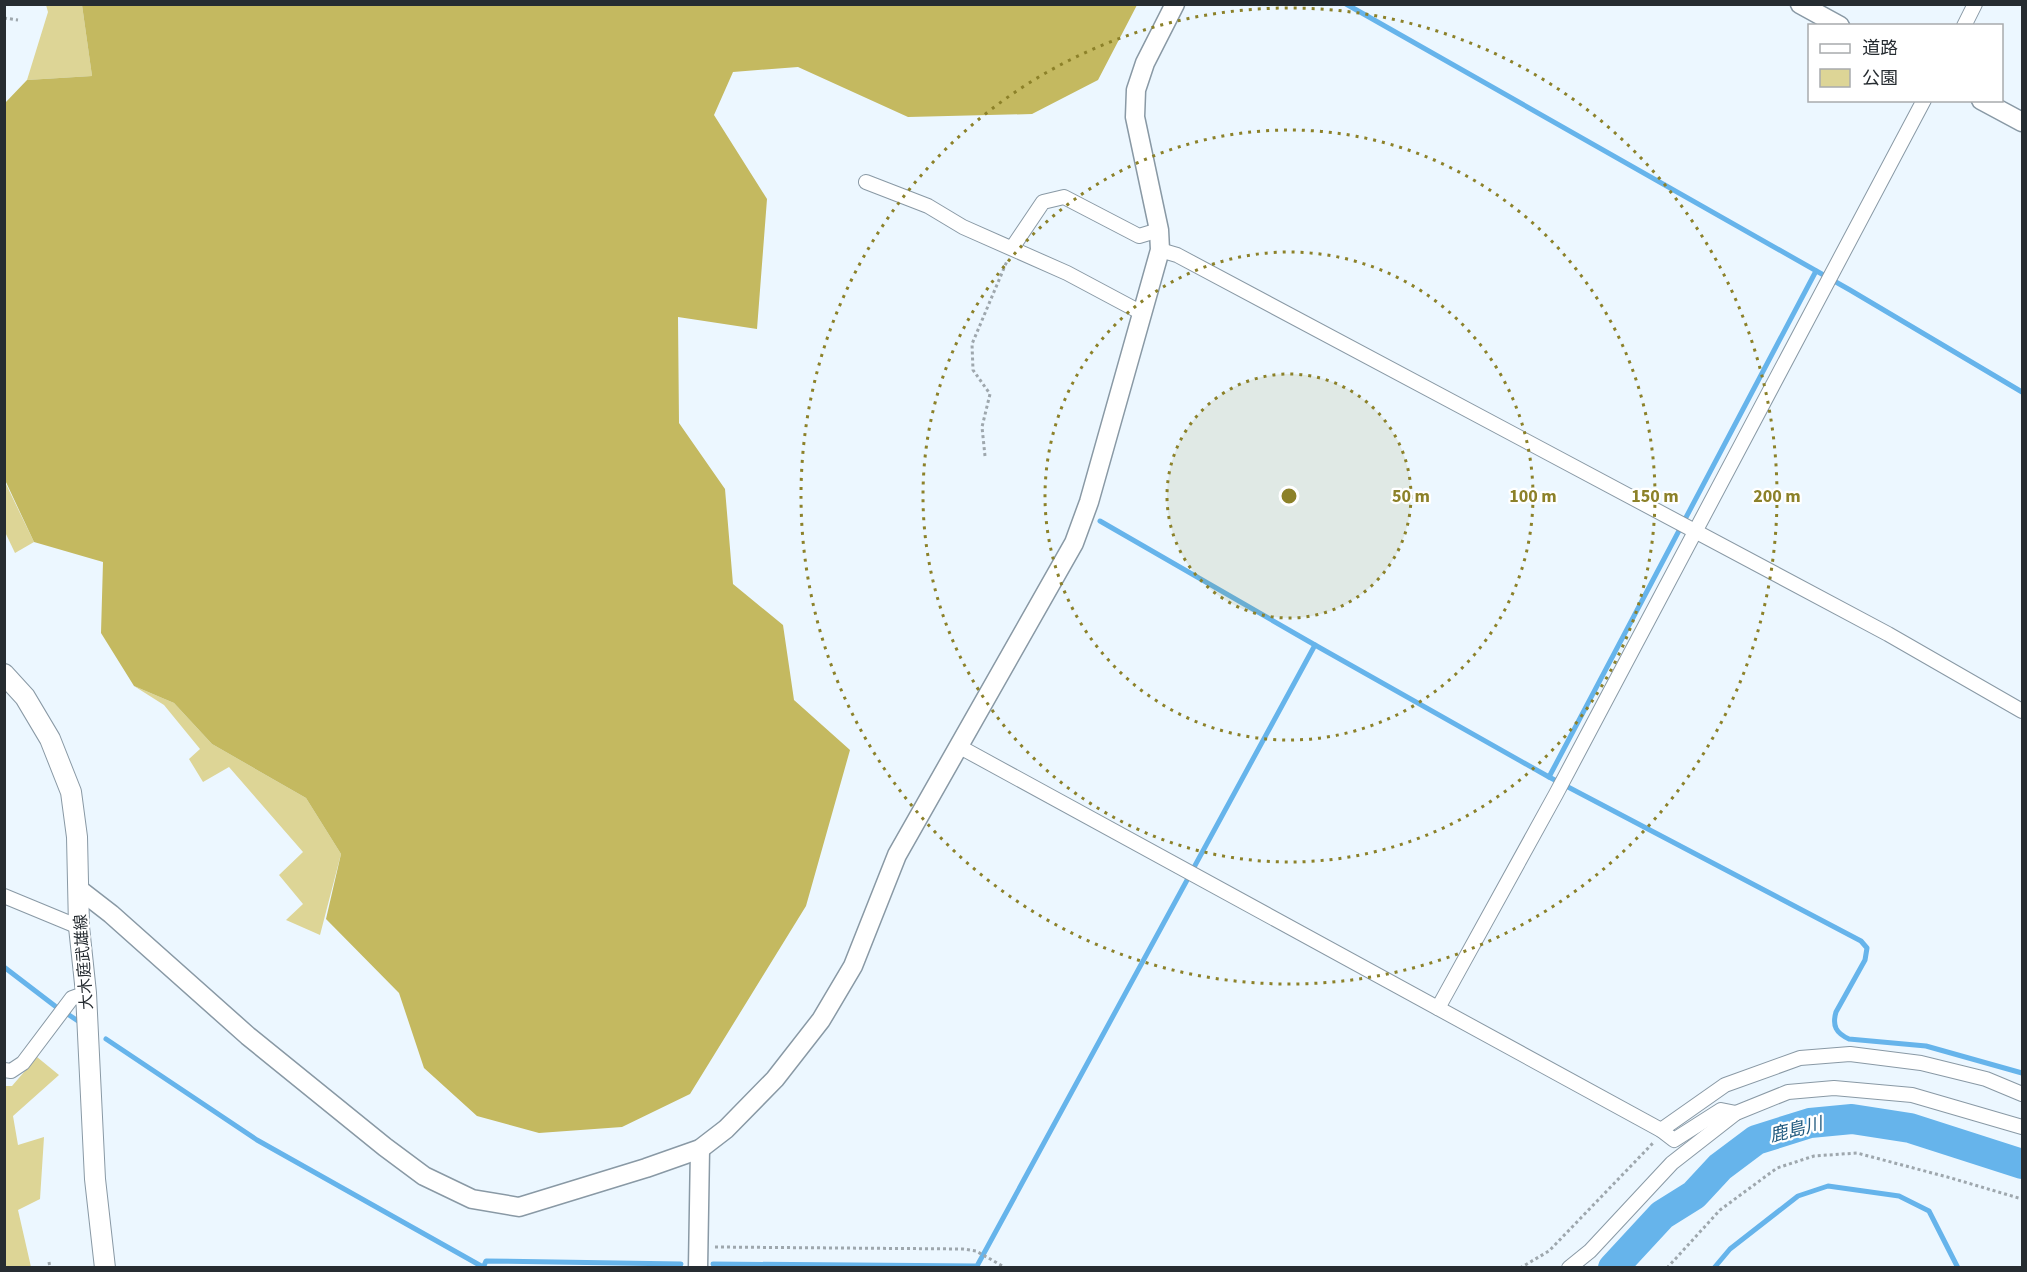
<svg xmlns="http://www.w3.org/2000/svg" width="2027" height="1272" font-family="'Source Sans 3','Noto Sans JP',sans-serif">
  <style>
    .green { fill: #ddd596 }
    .forest { fill: #c4b960 }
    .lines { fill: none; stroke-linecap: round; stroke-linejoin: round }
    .stream { stroke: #66b4eb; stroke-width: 5 }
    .river { stroke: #66b4eb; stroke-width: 30 }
    .minor-casing { stroke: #8999a5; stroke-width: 16 }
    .tertiary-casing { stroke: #8999a5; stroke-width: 21 }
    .secondary-casing { stroke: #8999a5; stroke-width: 22 }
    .path { stroke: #9ea7ad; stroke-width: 3; stroke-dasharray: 3 3; stroke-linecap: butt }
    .minor { stroke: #fff; stroke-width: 14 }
    .tertiary { stroke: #fff; stroke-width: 18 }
    .secondary { stroke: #fff; stroke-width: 20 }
    .ring { fill: none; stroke: #8c8129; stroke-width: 3; stroke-dasharray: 3 6 }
    .labels { text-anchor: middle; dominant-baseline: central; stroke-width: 4.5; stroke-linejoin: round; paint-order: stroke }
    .street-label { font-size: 16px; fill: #262c31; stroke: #fff }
    .water-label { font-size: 18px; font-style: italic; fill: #225b80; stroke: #fff }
    .centre { fill: #8c8129; stroke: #fff; stroke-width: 3 }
    .ring-label { font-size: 18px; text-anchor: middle; font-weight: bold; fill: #8c8129; stroke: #fff; stroke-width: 4.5; stroke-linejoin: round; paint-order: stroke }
  </style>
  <rect width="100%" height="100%" fill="#ecf7ff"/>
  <!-- green -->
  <g class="green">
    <path d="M46,5H82L92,76L27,80L48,12Z"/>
    <path d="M4,480L34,542L15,553L5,532Z"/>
    <path d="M134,686L174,703L212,744L306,798L341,854L320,935L286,920L303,904L279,875L303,852L229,767L203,782L189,759L200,749L164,705Z"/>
    <path d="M37,1057L59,1075L13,1116L18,1145L44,1137L40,1199L18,1210L31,1267L5,1268V1086H12Z"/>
  </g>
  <!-- forest -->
  <path class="forest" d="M82,5H1137L1098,80L1032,114L908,117L798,67L733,72L714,115L767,199L757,329L678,317L679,423L725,489L733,584L783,625L794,700L850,750L806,906L690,1094L622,1127L539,1133L477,1116L424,1068L399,993L326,919L341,854L306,798L212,744L174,703L134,686L101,633L103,562L34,542L5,480V103L27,80L92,76Z"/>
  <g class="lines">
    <!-- stream -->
    <g class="stream">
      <path d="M1346,4L1850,290L2022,392"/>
      <path d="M1100,521L1315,645"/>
      <path d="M1549,777L1816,271"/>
      <path d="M4,967L55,1006"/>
      <path d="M69,1015L78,1021"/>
      <path d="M106,1039L257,1140L483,1267"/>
      <path d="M713,1264L977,1266L1315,645L1549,777L1861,941L1867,948L1865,960L1836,1012C1832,1026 1836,1033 1849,1039L1926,1046L2022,1073"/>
      <path d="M483,1268L486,1261L681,1264"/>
      <path d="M1714,1268L1730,1249L1798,1196L1828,1186L1899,1196L1929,1211L1958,1268"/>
    </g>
    <!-- river -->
    <path class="river" d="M1613,1268L1662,1215L1694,1195L1720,1167L1756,1140L1810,1123L1852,1119L1910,1128L2022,1164"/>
    <defs>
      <g id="minor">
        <path d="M1964,26L1975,4"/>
        <path d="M866,182L928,206L963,227L1067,273L1142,313"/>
        <path d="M1012,248L1043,202L1064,197L1139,236L1159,230"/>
        <path d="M1160,250L1177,255L1888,634L2022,711"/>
        <path d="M960,747L1661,1130L1674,1140L1721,1110L1736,1113"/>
        <path d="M4,896L79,927"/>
        <path d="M1438,1008L1556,794L1924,100"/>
        <path d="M4,1070L11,1071L23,1063L72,998L86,993"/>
        <path d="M1661,1130L1725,1085L1800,1058L1850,1054L1921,1063L1986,1079L2022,1094"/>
        <path d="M1569,1268L1590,1251L1672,1163L1736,1113L1788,1092L1834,1088L1912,1095L2022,1127"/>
      </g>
      <g id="tertiary">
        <path d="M1800,4L1840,26"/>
        <path d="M1981,100L2022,122"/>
        <path d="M80,890L111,914L248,1036L385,1147L424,1176L472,1199L519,1207L646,1168L700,1149L726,1129L775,1079L821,1020L853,966L897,855L1074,543L1089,502L1160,250L1159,230L1135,117L1136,90L1145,63L1175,4"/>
        <path d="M698,1268L700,1149"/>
      </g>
      <path id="secondary" d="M4,674L25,697L50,739L71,792L77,837L79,927L86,993L95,1179L105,1268"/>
    </defs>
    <!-- minor casing -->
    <use href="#minor" class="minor-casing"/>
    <!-- tertiary casing -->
    <use href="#tertiary" class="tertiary-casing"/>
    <!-- secondary casing -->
    <use href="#secondary" class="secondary-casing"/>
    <!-- path -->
    <g class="path">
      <path d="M4,18L18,20"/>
      <path d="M985,456L982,427L990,394L973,370L972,344L1007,261"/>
      <path d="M715,1247L963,1249L976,1251L1006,1268"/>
      <path d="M49,1262L50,1268"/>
      <path d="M1520,1268L1549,1251L1654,1142"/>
      <path d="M1667,1268L1720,1210L1777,1168L1814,1156L1857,1153L1951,1178L2022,1199"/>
    </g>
    <!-- minor -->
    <use href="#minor" class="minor"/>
    <!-- tertiary -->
    <use href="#tertiary" class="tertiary"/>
    <!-- secondary -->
    <use href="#secondary" class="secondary"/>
  </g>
  <!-- distance rings -->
  <circle cx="1289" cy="496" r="122" fill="#8c8129" fill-opacity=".12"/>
  <g class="ring">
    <circle cx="1289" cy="496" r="122"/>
    <circle cx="1289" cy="496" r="244"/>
    <circle cx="1289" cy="496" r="366"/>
    <circle cx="1289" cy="496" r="488"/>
  </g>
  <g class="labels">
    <!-- street labels -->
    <g class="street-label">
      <text transform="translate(84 962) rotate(-94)">大木庭武雄線</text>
    </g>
    <!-- water labels -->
    <g class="water-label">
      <text transform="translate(1796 1130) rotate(-14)">鹿島川</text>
    </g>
  </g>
  <circle cx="1289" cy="496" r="9" class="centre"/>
  <g class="ring-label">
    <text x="1411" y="502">50 m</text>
    <text x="1533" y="502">100 m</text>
    <text x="1655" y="502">150 m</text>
    <text x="1777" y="502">200 m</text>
  </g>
  <!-- border -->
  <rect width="2027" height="1272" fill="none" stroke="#262c31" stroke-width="12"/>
  <!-- legend -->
  <rect x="1808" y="24" width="195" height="78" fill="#ffffff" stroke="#a8abad" stroke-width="1.5"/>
  <rect x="1820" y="44" width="30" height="9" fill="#ffffff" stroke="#a8abad" stroke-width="1.5"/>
  <text x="1862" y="54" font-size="18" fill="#262c31">道路</text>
  <rect x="1820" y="69" width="30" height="18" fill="#ddd596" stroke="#a8abad" stroke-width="1.5"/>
  <text x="1862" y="84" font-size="18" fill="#262c31">公園</text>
</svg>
